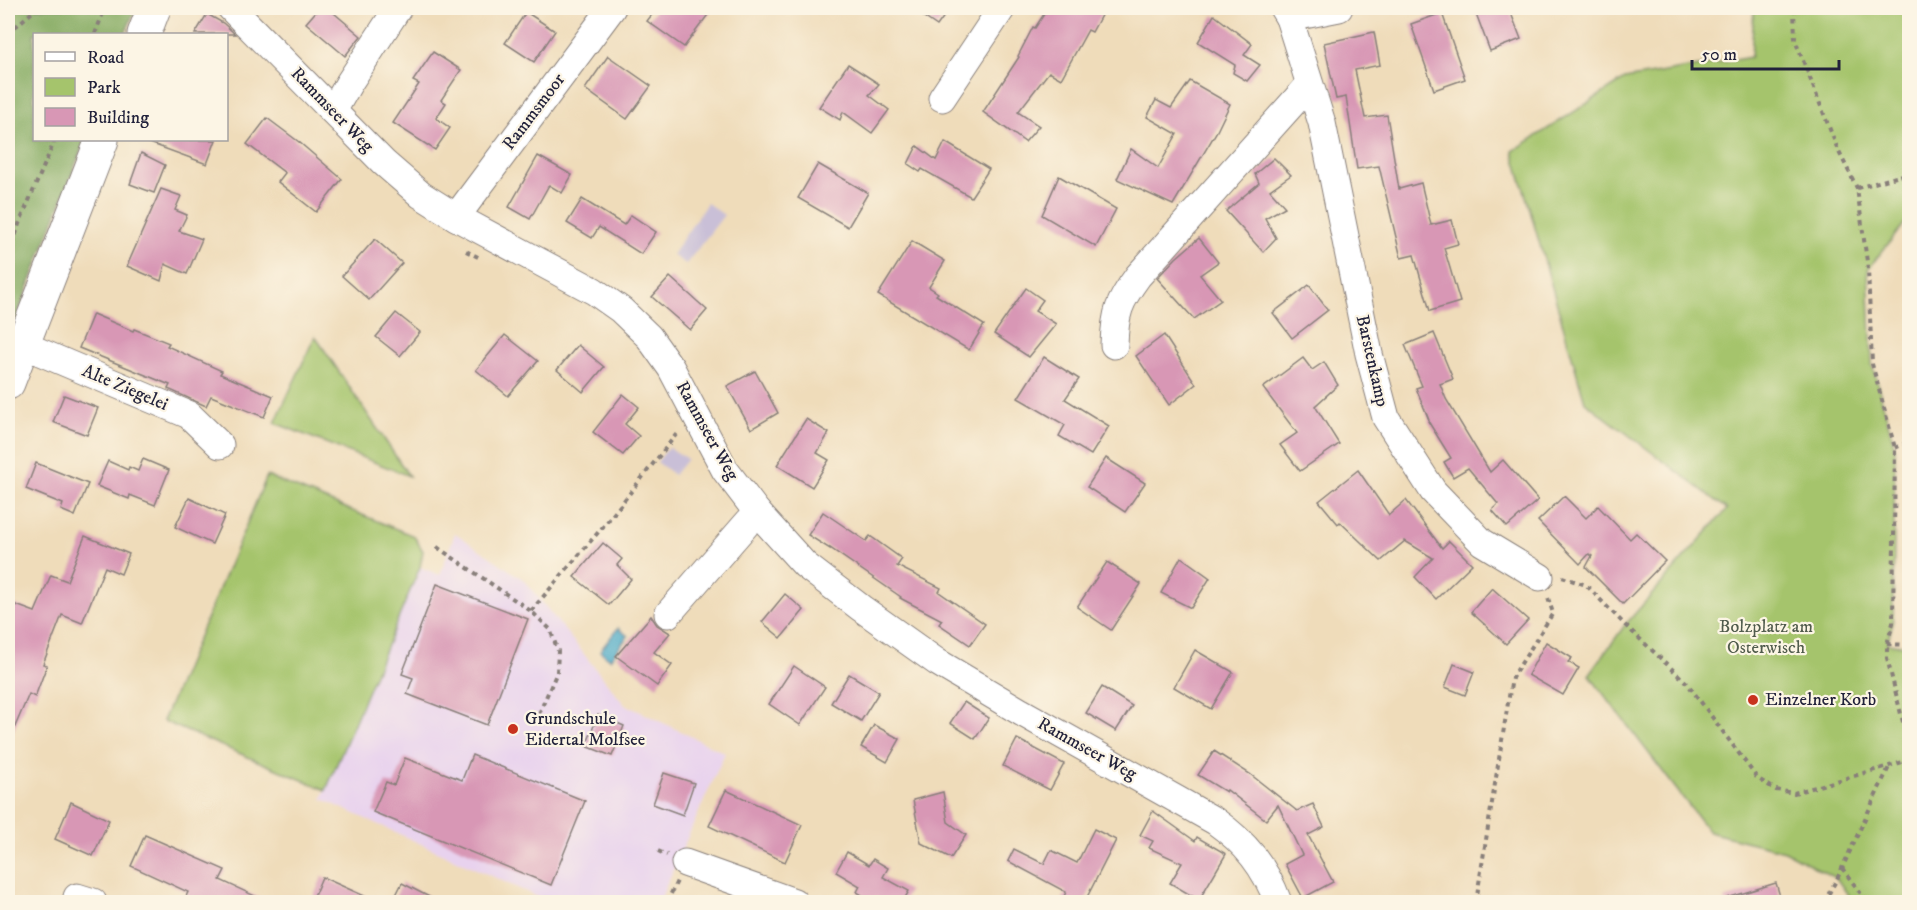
<svg xmlns="http://www.w3.org/2000/svg" width="1917" height="910" font-family="'IM FELL DW Pica',serif">
  <style>
    .built { fill: #e8d2ee }
    .industrial { fill: #c9bfd7 }
    .green { fill: #a5c46c; stroke: #647354; stroke-width: 1.5 }
    .forest { fill: #84aa60; stroke: #53664e; stroke-width: 1.5 }
    .water { fill: #46a8c6; stroke: #346580; stroke-width: 1.5 }
    .building { fill: #d897b5 }
    .lines { fill: none; stroke-linecap: round; stroke-linejoin: round }
    .minor-casing { stroke: #887f7a; stroke-width: 29 }
    .major-casing { stroke: #887f7a; stroke-width: 35 }
    .path { stroke: #887f7a; stroke-width: 4; stroke-dasharray: 4.5 4.5; stroke-linecap: butt }
    .minor { stroke: #fff; stroke-width: 27 }
    .major { stroke: #fff; stroke-width: 33 }
    .poi-dot { fill: #c8321e; stroke: #fcf5e5; stroke-width: 2 }
    .labels { text-anchor: middle; dominant-baseline: central; stroke-width: 4.5; stroke-linejoin: round; paint-order: stroke }
    .street-label { font-size: 18px; fill: #22223b; stroke: #fcf5e5 }
    .park-label { font-size: 18px; fill: #505b4c; stroke: #fcf5e5 }
    .poi-label { font-size: 18px; fill: #22223b; stroke: #fcf5e5; text-anchor: start }
  </style>
  <rect width="100%" height="100%" fill="#fcf5e5"/>
  <filter id="ink" filterUnits="userSpaceOnUse"><feTurbulence type="fractalNoise" baseFrequency=".0167" numOctaves="2"/><feDisplacementMap in="SourceGraphic" scale="12" xChannelSelector="R" yChannelSelector="G"/><feConvolveMatrix kernelMatrix="1 2 1 2 8 2 1 2 1" color-interpolation-filters="sRGB"/></filter>
  <filter id="wash" filterUnits="userSpaceOnUse"><feTurbulence type="fractalNoise" baseFrequency=".008" numOctaves="4" result="noise"/><feDisplacementMap in="SourceGraphic" scale="24" xChannelSelector="R" yChannelSelector="G"/><feGaussianBlur stdDeviation="1.35" result="paint"/><feColorMatrix in="noise" values="0 0 0 0 0 0 0 0 0 0 0 0 0 0 0 0 0 1.4 0 .05"/><feComposite in="paint" operator="in"/></filter>
  <g filter="url(#wash)">
    <rect width="100%" height="100%" fill="#efdcba"/>
    <!-- built -->
    <path class="built" d="M455,533L524,580L624,704L725,753L659,902H549L322,799L420,567L440,575Z"/>
    <!-- industrial -->
    <g class="industrial">
      <path d="M707,203L724,215L686,264L672,255Z"/>
      <path d="M669,447L687,459L674,475L657,462Z"/>
    </g>
    <!-- green -->
    <g class="green">
      <path d="M1754,8H1909V218L1868,269L1872,364L1895,448L1893,623L1887,644L1909,645V902H1853L1837,879L1785,851L1709,832L1589,675L1625,625L1727,509L1585,402L1513,151L1625,79L1751,57Z"/>
      <path d="M315,336L409,476L275,423Z"/>
      <path d="M267,476L414,536L423,551L420,567L326,790L163,721Z"/>
    </g>
    <!-- forest -->
    <path class="forest" d="M8,8H136L125,34H34V140H85L8,340Z"/>
    <!-- water -->
    <path class="water" d="M618,628L628,636L610,659L600,651Z"/>
    <g id="blocks">
      <!-- building -->
      <g class="building">
        <path d="M319,8H328L361,36L345,56L306,23Z"/>
        <path d="M657,8H713L684,47L647,21Z"/>
        <path d="M911,8H950L937,26Z"/>
        <path d="M1048,8H1105L1092,32L1088,30L1061,79L1049,72L1018,112L1039,126L1025,142L983,112L1019,57L1018,56L1033,27L1035,28Z"/>
        <path d="M1474,8H1509L1521,39L1490,51Z"/>
        <path d="M526,12L555,31L534,62L505,43Z"/>
        <path d="M1442,13L1465,79L1434,90L1411,24Z"/>
        <path d="M207,14L223,23L235,34H195Z"/>
        <path d="M1214,15L1252,44L1244,55L1260,65L1247,81L1233,73L1235,65L1198,42Z"/>
        <path d="M1374,32L1380,65L1355,70L1365,118L1387,115L1399,189L1421,183L1431,225L1452,220L1458,244L1444,248L1460,302L1430,311L1414,255L1401,258L1379,166L1357,169L1346,97L1336,99L1324,43Z"/>
        <path d="M433,52L461,70L441,100L446,103L436,118L450,128L435,150L393,123L419,84L413,81Z"/>
        <path d="M608,56L651,86L627,119L585,89Z"/>
        <path d="M848,64L879,84L869,95L889,110L872,133L843,112L840,120L819,107Z"/>
        <path d="M1190,81L1230,104L1217,131L1173,205L1117,179L1131,149L1158,168L1177,134L1147,117L1156,100L1171,108Z"/>
        <path d="M267,118L299,142L342,179L316,212L278,182L285,173L247,144Z"/>
        <path d="M145,140H216L207,164L144,141Z"/>
        <path d="M945,142L989,169L971,197L922,169L920,172L908,164L917,146L936,160Z"/>
        <path d="M141,153L165,165L154,193L130,184Z"/>
        <path d="M538,156L572,175L562,193L549,185L530,219L509,207Z"/>
        <path d="M1274,158L1291,175L1270,190L1285,207L1265,218L1276,238L1263,252L1226,211L1259,183L1255,174Z"/>
        <path d="M818,164L868,193L848,227L798,198Z"/>
        <path d="M1059,176L1116,209L1096,247L1042,215Z"/>
        <path d="M161,189L181,196L175,210L187,215L179,231L202,239L187,274L165,264L161,281L127,266Z"/>
        <path d="M582,199L624,225L631,215L656,232L641,254L599,227L592,238L567,223Z"/>
        <path d="M1199,238L1218,262L1200,275L1221,300L1194,319L1157,278L1176,258Z"/>
        <path d="M375,239L402,263L369,300L342,276Z"/>
        <path d="M912,241L945,261L929,287L938,293L936,295L984,325L969,350L878,295Z"/>
        <path d="M670,277L707,310L690,330L652,297Z"/>
        <path d="M1309,285L1328,310L1292,338L1273,313Z"/>
        <path d="M1026,288L1043,300L1035,311L1056,324L1029,357L994,334Z"/>
        <path d="M396,313L420,332L400,356L376,337Z"/>
        <path d="M93,314L133,331L134,329L169,343L167,346L222,371L220,374L273,396L264,417L211,396L206,406L168,389L170,385L79,348Z"/>
        <path d="M1434,333L1453,379L1440,384L1446,399L1490,472L1503,460L1538,500L1507,527L1492,510L1498,504L1468,468L1453,477L1444,462L1451,458L1428,421L1429,420L1416,388L1422,386L1405,345Z"/>
        <path d="M505,335L538,361L508,396L476,370Z"/>
        <path d="M1164,335L1196,384L1169,405L1136,356Z"/>
        <path d="M578,345L604,367L583,392L557,370Z"/>
        <path d="M1044,357L1079,379L1065,399L1109,426L1091,455L1059,436L1065,425L1018,398Z"/>
        <path d="M1303,358L1312,370L1324,362L1338,385L1315,406L1339,444L1300,471L1280,445L1297,433L1263,388Z"/>
        <path d="M755,371L778,413L751,429L727,386Z"/>
        <path d="M623,394L639,407L625,424L639,436L623,455L593,432Z"/>
        <path d="M64,395L98,408L87,435L53,422Z"/>
        <path d="M806,419L829,433L817,453L829,460L812,487L777,465Z"/>
        <path d="M1106,458L1145,483L1125,512L1087,487Z"/>
        <path d="M143,459L169,470L155,505L130,495L129,499L97,486L108,461L128,470L129,467L138,471Z"/>
        <path d="M36,463L88,484L75,516L61,510L63,504L26,489Z"/>
        <path d="M1358,470L1389,515L1406,500L1442,548L1449,541L1472,564L1436,599L1415,577L1433,558L1405,541L1381,561L1340,522L1338,524L1319,501Z"/>
        <path d="M1564,496L1586,518L1598,506L1630,539L1636,533L1665,561L1623,604L1586,567L1592,556L1589,554L1580,564L1538,521Z"/>
        <path d="M189,498L225,515L212,544L175,527Z"/>
        <path d="M823,512L866,541L870,536L902,559L897,566L941,588L939,592L985,624L970,645L939,624L942,620L900,598L901,597L830,548V549L808,535Z"/>
        <path d="M85,536L129,554L121,574L105,567L82,623L62,615L43,664L47,665L35,697L29,694L8,743V602L35,612L51,575L67,581Z"/>
        <path d="M603,543L622,559L617,565L631,579L609,605L574,577Z"/>
        <path d="M1181,557L1210,578L1191,608L1161,593Z"/>
        <path d="M1107,562L1141,584L1111,630L1077,607Z"/>
        <path d="M437,584L528,619L487,725L407,694L413,678L402,674Z"/>
        <path d="M1492,588L1528,620L1506,644L1471,612Z"/>
        <path d="M785,594L804,610L781,638L762,622Z"/>
        <path d="M651,616L657,625L670,633L654,652L672,665L657,686L616,656Z"/>
        <path d="M1546,642L1572,658L1568,662L1579,668L1563,695L1528,675Z"/>
        <path d="M1195,650L1233,672L1211,709L1174,687Z"/>
        <path d="M1454,664L1474,672L1465,695L1445,687Z"/>
        <path d="M794,666L825,687L800,725L769,704Z"/>
        <path d="M849,674L879,692L861,721L831,703Z"/>
        <path d="M1102,687L1132,706L1116,731L1086,713Z"/>
        <path d="M964,702L989,718L975,739L950,723Z"/>
        <path d="M598,715L624,726L612,756L586,746Z"/>
        <path d="M874,725L900,739L887,762L861,747Z"/>
        <path d="M1017,739L1064,764L1050,790L1003,766Z"/>
        <path d="M1214,751L1250,774L1297,811L1313,804L1324,827L1308,835L1333,882L1303,898L1285,864L1302,855L1278,805L1266,820L1227,790L1226,792L1198,775Z"/>
        <path d="M472,755L585,801L551,885L373,812L386,782L394,785L405,758L462,780Z"/>
        <path d="M664,773L694,783L683,815L653,804Z"/>
        <path d="M726,790L802,825L785,862L709,826Z"/>
        <path d="M943,792L948,822L966,835L951,858L921,843L913,800Z"/>
        <path d="M71,802L109,820L93,856L55,839Z"/>
        <path d="M1153,811L1195,841L1197,837L1226,854L1199,900L1170,883L1182,863L1149,848L1153,841L1140,835Z"/>
        <path d="M1094,829L1116,840L1084,903H1061L1066,892L1008,861L1014,849L1044,864L1051,850L1077,863Z"/>
        <path d="M145,835L225,870L220,880L270,903H183L188,892L131,866Z"/>
        <path d="M847,852L869,865L873,859L888,868L883,877L909,891L902,903H886L876,897L873,902L857,892L860,886L836,872Z"/>
        <path d="M322,877L380,903H311Z"/>
        <path d="M402,883L441,903H392Z"/>
        <path d="M1776,883L1782,903H1725L1724,899Z"/>
      </g>
    </g>
  </g>
  <g filter="url(#ink)">
    <use href="#blocks" fill-opacity="0" stroke="#887f7a" stroke-width="1.5"/>
    <g class="lines">
      <defs>
        <g id="minor">
          <path d="M231,8L384,163L421,195L456,217L594,291L621,310L649,337L671,368L725,470L757,512L805,565L861,608L937,662L1021,712L1215,821C1246,843 1265,867 1278,902"/>
          <path d="M1283,8L1289,18L1322,123L1369,354L1386,418L1433,491L1482,542L1540,577"/>
          <path d="M1289,18L1339,8"/>
          <path d="M942,98L1002,8"/>
          <path d="M333,111L349,83L398,8"/>
          <path d="M456,217L612,8"/>
          <path d="M21,344L189,415L220,445"/>
          <path d="M1114,345C1115,312 1119,302 1138,276L1309,85"/>
          <path d="M668,614L757,512"/>
          <path d="M685,863L794,902"/>
          <path d="M77,897L93,902"/>
        </g>
        <g id="major">
          <path d="M144,34L154,8"/>
          <path d="M8,383L102,140"/>
        </g>
      </defs>
      <!-- minor casing -->
      <use href="#minor" class="minor-casing"/>
      <!-- major casing -->
      <use href="#major" class="major-casing"/>
      <!-- path -->
      <g class="path">
        <path d="M1794,8L1795,40L1838,150L1857,188L1868,269L1872,364L1895,448L1893,623L1887,644V658L1910,750"/>
        <path d="M8,33L37,8"/>
        <path d="M95,34L105,8"/>
        <path d="M1857,188L1910,173"/>
        <path d="M466,251L480,258"/>
        <path d="M8,261L19,224L55,140"/>
        <path d="M1895,448L1910,441"/>
        <path d="M437,547L531,611L550,629L558,651L557,672L538,716"/>
        <path d="M1562,577L1586,585L1625,625L1687,683L1757,778L1776,790L1794,793L1910,760"/>
        <path d="M531,611L607,522L679,431"/>
        <path d="M1887,644L1910,645"/>
        <path d="M658,851L667,855"/>
        <path d="M1842,868L1867,902"/>
        <path d="M42,902L55,900"/>
        <path d="M667,902L677,881"/>
        <path d="M1476,902L1512,678L1553,613L1548,598"/>
        <path d="M1824,902L1837,879L1889,767"/>
      </g>
      <!-- minor -->
      <use href="#minor" class="minor"/>
      <!-- major -->
      <use href="#major" class="major"/>
    </g>
  </g>
  <!-- markers -->
  <g class="poi-dot">
    <circle cx="1753" cy="700" r="6"/>
    <circle cx="513" cy="729" r="6"/>
  </g>
  <g class="labels">
    <!-- street labels -->
    <g class="street-label">
      <text transform="translate(332 110) rotate(46)">Rammseer Weg</text>
      <text transform="translate(534 112) rotate(-53)">Rammsmoor</text>
      <text transform="translate(1372 361) rotate(77)">Barstenkamp</text>
      <text transform="translate(125 388) rotate(23)">Alte Ziegelei</text>
      <text transform="translate(707 431) rotate(61)">Rammseer Weg</text>
      <text transform="translate(1087 749) rotate(29)">Rammseer Weg</text>
    </g>
    <!-- park labels -->
    <g class="park-label">
      <text x="1766" y="627">Bolzplatz am<tspan x="1766" dy="21">Osterwisch</tspan></text>
    </g>
    <!-- poi labels -->
    <g class="poi-label">
      <text x="1765" y="700">Einzelner Korb</text>
      <text x="525" y="719">Grundschule<tspan x="525" dy="21">Eidertal Molfsee</tspan></text>
    </g>
  </g>
  <!-- margin -->
  <rect width="1917" height="910" fill="none" stroke="#fcf5e5" stroke-width="30"/>
  <!-- legend -->
  <rect x="33" y="33" width="195" height="108" fill="#fcf5e5" stroke="#a5a1a1" stroke-width="1.5"/>
  <rect x="45" y="52" width="30" height="9" fill="#ffffff" stroke="#a5a1a1" stroke-width="1.5"/>
  <text x="87" y="63" font-size="18" fill="#22223b">Road</text>
  <rect x="45" y="78" width="30" height="18" fill="#a5c46c" stroke="#a5a1a1" stroke-width="1.5"/>
  <text x="87" y="93" font-size="18" fill="#22223b">Park</text>
  <rect x="45" y="108" width="30" height="18" fill="#d897b5" stroke="#a5a1a1" stroke-width="1.5"/>
  <text x="87" y="123" font-size="18" fill="#22223b">Building</text>
  <!-- scale -->
  <path d="M1692 60v9h147v-9" fill="none" stroke="#22223b" stroke-width="3"/>
  <text x="1701" y="60" font-size="18" fill="#22223b" stroke="#fcf5e5" stroke-width="4.5" paint-order="stroke">50 m</text>
</svg>
